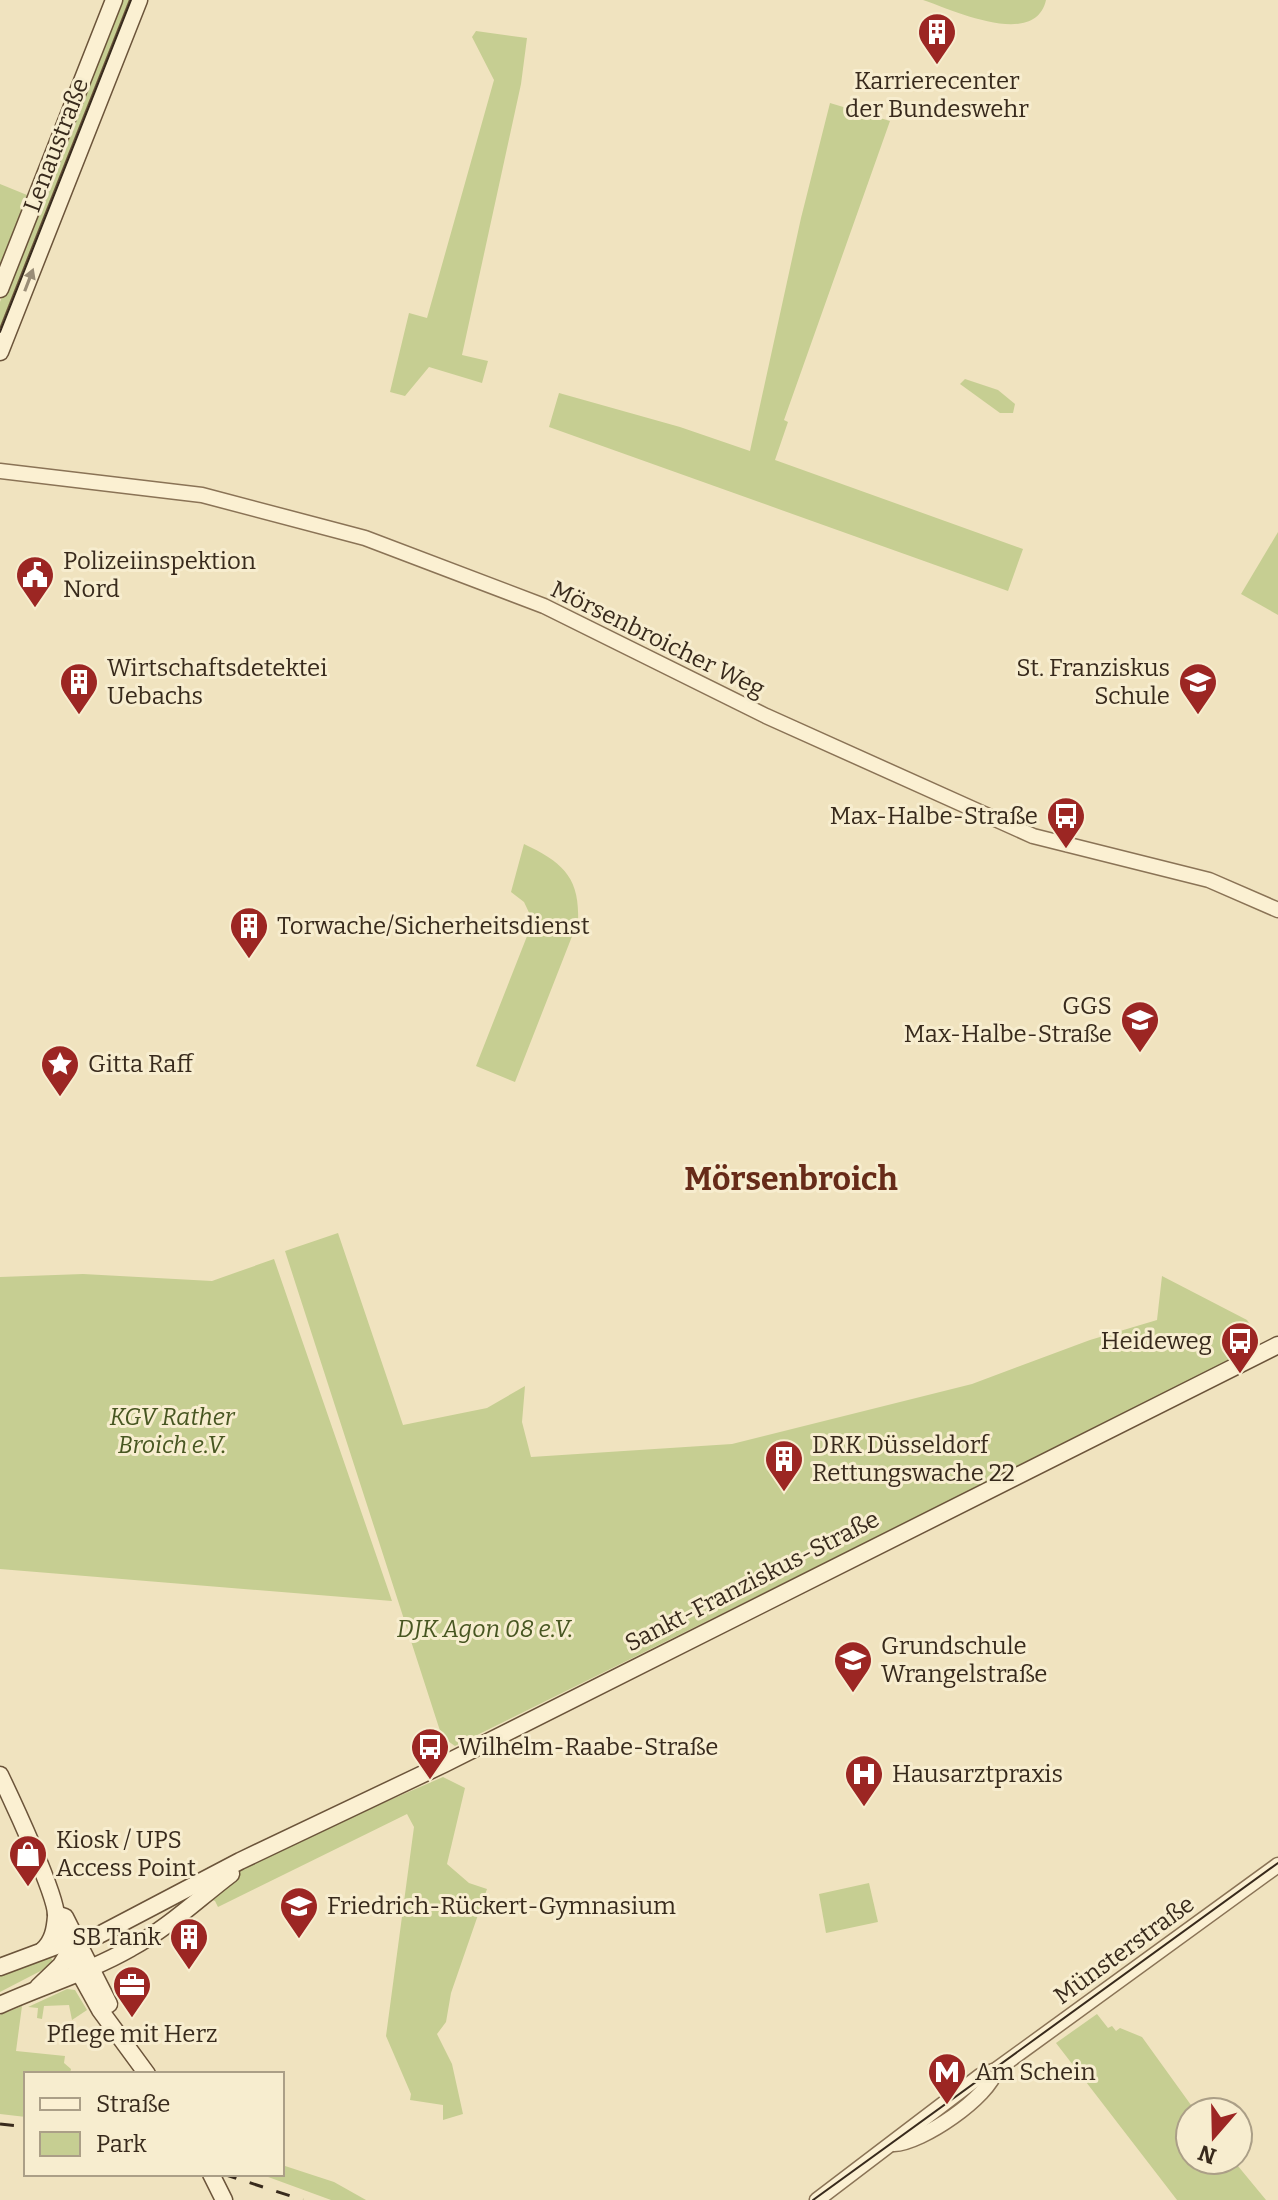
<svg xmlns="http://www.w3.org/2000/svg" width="1278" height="2200" font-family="Bitter,serif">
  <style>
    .green { fill: #c6ce92 }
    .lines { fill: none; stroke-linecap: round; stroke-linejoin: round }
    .tertiary-casing { stroke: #8a7356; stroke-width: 17 }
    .secondary-casing { stroke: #6b543a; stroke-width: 19 }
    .tertiary { stroke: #fbf0d2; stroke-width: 14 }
    .secondary { stroke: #fbf0d2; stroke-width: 16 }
    .tram { stroke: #382a1c; stroke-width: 2 }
    .rail { stroke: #382a1c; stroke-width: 3; stroke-dasharray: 14 14; stroke-linecap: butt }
    .oneway { fill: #9a8d77 }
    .labels { text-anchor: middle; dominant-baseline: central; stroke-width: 6; stroke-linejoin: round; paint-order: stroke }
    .poi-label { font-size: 24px; fill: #382a1c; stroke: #f7edcf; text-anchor: start }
    .street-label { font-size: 24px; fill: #382a1c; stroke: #f7edcf }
    .park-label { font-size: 24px; font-style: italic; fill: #475621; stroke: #f7edcf }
    .district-label { font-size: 32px; font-weight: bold; fill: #672b19; stroke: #f7edcf }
  </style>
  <rect width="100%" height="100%" fill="#f0e3bf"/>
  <!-- green -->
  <g class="green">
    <path d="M120,0H134L0,340V302Z"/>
    <path d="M923,0H1046C1035,49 953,10 923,0Z"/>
    <path d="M476,31L527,38L521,84L462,355L488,361L482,383L429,367L405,396L390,392L409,313L427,318L494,80L472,37Z"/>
    <path d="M830,103L890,121L784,420L788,422L775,460L1023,549L1008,591L549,427L559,393L680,427L750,451L801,218Z"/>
    <path d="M0,184L27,195L0,265Z"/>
    <path d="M965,379L998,390L1015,404L1013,413H1000L960,384Z"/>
    <path d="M1278,532V615L1241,594Z"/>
    <path d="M524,844C562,862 580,877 578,921L515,1082L476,1066L533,921L524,902L511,892Z"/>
    <path d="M338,1233L403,1425L487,1408L525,1386L522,1422L531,1457L732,1444L972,1384L1090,1340L1157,1320L1162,1276L1247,1320L1257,1336L1251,1351L455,1746L442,1737L285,1251Z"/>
    <path d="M274,1259L392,1601L0,1569V1277L83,1274L212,1281Z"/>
    <path d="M443,1777L465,1788L447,1864L469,1883L487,1889L451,1993L446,2022L437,2034L452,2064L463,2114L443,2120V2105L410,2100L411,2094L386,2036L414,1827L407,1814L218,1907L215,1901L207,1898L254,1859Z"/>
    <path d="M869,1883L878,1922L826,1933L819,1894Z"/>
    <path d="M49,1953L54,1964L0,1992V1971Z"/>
    <path d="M67,1989L75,1990L87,2010L72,2020L69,2005L44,2006L42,2019L37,2018L38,2008L28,2007Z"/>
    <path d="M22,2006L16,2051L65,2056L64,2063L71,2069L70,2074H26V2117L0,2114V2015Z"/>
    <path d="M1097,2014L1108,2028L1112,2026L1116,2031L1120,2028L1142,2037L1196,2112H1190V2160H1233L1266,2200H1177L1056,2043Z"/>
    <path d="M282,2165L334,2182L366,2200H331L260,2174H282Z"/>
  </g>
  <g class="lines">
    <defs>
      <g id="tertiary">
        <path d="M0,471L202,495L365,538L544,606L766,716L1033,836L1209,880L1278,910"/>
        <path d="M894,2144C922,2143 989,2097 996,2070"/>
        <path d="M817,2200L980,2076L996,2070L1278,1865"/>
      </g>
      <g id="secondary">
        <path d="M0,289L114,0"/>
        <path d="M0,352L139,0"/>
        <path d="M0,1775C11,1798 57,1896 56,1916C55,1929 53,1941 43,1950"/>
        <path d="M56,1914L65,1917L109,2004"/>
        <path d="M58,1934L100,2010L147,2074"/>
        <path d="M0,1967L75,1939L99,1935L240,1861L444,1764L1278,1345"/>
        <path d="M38,1987L61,1965L72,1947"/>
        <path d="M0,2005C44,1985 89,1972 131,1948C168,1928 198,1899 231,1874"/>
        <path d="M211,2174L224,2200"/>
      </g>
    </defs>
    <!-- tertiary casing -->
    <use href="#tertiary" class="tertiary-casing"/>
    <!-- secondary casing -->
    <use href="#secondary" class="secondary-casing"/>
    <!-- tertiary -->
    <use href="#tertiary" class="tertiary"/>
    <!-- secondary -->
    <use href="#secondary" class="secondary"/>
    <!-- tram -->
    <g class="tram">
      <path d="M0,332L131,0"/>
      <path d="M813,2200L1278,1863"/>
    </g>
    <!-- rail -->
    <g class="rail">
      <path d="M0,2124L26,2127"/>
      <path d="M223,2174L303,2200"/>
    </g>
  </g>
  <!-- one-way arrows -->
  <defs><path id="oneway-solid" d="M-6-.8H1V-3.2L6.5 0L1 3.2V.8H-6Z" transform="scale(2)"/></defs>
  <use class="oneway" href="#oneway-solid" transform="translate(29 280) rotate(-69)"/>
  <!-- icons -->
  <defs>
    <symbol id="building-pin" viewBox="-11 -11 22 30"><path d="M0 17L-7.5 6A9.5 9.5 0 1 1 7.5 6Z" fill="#9c2623" stroke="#f7edcf"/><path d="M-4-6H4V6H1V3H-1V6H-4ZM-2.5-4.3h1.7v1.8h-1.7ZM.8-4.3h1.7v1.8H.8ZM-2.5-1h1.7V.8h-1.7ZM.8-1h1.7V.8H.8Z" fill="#fff"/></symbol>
    <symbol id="civic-pin" viewBox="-11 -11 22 30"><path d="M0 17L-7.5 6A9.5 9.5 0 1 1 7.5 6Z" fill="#9c2623" stroke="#f7edcf"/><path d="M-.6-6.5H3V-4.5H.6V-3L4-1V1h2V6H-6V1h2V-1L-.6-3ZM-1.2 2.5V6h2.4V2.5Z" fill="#fff"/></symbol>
    <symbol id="school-pin" viewBox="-11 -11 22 30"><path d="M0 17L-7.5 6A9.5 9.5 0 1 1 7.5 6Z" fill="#9c2623" stroke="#f7edcf"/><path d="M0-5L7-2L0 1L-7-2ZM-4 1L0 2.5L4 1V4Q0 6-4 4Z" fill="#fff"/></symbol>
    <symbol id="bus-pin" viewBox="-11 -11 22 30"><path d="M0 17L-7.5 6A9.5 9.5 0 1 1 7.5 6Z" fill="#9c2623" stroke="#f7edcf"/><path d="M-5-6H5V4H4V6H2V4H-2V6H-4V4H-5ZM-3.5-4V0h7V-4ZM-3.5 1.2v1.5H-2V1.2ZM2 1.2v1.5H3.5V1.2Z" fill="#fff"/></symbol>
    <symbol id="sight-pin" viewBox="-11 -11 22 30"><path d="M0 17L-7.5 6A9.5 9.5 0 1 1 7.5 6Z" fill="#9c2623" stroke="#f7edcf"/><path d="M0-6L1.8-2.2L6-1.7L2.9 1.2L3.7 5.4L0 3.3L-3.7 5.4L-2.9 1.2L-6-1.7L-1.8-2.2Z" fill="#fff"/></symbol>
    <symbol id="hospital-pin" viewBox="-11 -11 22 30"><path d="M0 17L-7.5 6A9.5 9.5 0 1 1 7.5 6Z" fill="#9c2623" stroke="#f7edcf"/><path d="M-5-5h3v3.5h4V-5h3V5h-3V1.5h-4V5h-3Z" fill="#fff"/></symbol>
    <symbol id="shop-pin" viewBox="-11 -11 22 30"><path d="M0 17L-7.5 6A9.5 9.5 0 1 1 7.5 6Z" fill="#9c2623" stroke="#f7edcf"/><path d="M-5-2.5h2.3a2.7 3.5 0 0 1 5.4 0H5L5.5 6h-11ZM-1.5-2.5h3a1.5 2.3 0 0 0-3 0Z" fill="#fff"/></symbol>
    <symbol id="office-pin" viewBox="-11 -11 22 30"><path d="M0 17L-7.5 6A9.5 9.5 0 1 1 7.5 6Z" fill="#9c2623" stroke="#f7edcf"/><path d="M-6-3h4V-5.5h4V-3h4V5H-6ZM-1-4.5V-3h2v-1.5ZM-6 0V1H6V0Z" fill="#fff"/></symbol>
    <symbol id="metro-pin" viewBox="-11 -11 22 30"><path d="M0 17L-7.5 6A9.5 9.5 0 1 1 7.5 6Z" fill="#9c2623" stroke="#f7edcf"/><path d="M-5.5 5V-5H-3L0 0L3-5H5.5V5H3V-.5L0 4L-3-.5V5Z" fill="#fff"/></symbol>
  </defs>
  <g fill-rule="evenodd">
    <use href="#building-pin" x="915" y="10" width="44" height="60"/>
    <use href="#civic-pin" x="13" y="553" width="44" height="60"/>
    <use href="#building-pin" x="57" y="660" width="44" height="60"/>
    <use href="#school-pin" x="1176" y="660" width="44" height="60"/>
    <use href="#bus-pin" x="1044" y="794" width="44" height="60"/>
    <use href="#building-pin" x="227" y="904" width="44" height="60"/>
    <use href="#school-pin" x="1118" y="998" width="44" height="60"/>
    <use href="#sight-pin" x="38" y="1042" width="44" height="60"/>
    <use href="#bus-pin" x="1218" y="1319" width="44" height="60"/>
    <use href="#building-pin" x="762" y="1437" width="44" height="60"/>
    <use href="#school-pin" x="831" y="1638" width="44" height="60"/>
    <use href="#bus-pin" x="408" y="1725" width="44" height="60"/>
    <use href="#hospital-pin" x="842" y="1752" width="44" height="60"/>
    <use href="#shop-pin" x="6" y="1832" width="44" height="60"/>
    <use href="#school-pin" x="277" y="1884" width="44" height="60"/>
    <use href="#building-pin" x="167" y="1915" width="44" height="60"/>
    <use href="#office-pin" x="110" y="1963" width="44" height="60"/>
    <use href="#metro-pin" x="925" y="2050" width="44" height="60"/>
  </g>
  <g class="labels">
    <!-- poi labels -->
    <g class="poi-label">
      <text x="937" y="81" text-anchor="middle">Karrierecenter<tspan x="937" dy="28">der Bundeswehr</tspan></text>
      <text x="63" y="561">Polizeiinspektion<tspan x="63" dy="28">Nord</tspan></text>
      <text x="107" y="668">Wirtschaftsdetektei<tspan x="107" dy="28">Uebachs</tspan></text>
      <text x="1170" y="668" text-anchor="end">St. Franziskus<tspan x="1170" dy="28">Schule</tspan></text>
      <text x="1038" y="816" text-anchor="end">Max-Halbe-Straße</text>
      <text x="277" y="926">Torwache/Sicherheitsdienst</text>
      <text x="1112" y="1006" text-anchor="end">GGS<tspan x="1112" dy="28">Max-Halbe-Straße</tspan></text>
      <text x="88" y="1064">Gitta Raff</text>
      <text x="1212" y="1341" text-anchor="end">Heideweg</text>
      <text x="812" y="1445">DRK Düsseldorf<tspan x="812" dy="28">Rettungswache 22</tspan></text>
      <text x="881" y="1646">Grundschule<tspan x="881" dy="28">Wrangelstraße</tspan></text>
      <text x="458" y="1747">Wilhelm-Raabe-Straße</text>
      <text x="892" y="1774">Hausarztpraxis</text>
      <text x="56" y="1840">Kiosk / UPS<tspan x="56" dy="28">Access Point</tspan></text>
      <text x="327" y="1906">Friedrich-Rückert-Gymnasium</text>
      <text x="161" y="1937" text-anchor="end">SB Tank</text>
      <text x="132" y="2034" text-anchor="middle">Pflege mit Herz</text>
      <text x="975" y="2072">Am Schein</text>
    </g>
    <!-- street labels -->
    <g class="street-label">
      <text transform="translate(56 145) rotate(-69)">Lenaustraße</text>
      <text transform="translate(658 639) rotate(26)">Mörsenbroicher Weg</text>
      <text transform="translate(752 1581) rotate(-27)">Sankt-Franziskus-Straße</text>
      <text transform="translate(1124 1950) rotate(-36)">Münsterstraße</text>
    </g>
    <!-- park labels -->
    <g class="park-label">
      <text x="172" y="1417">KGV Rather<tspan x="172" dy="28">Broich e.V.</tspan></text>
      <text x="485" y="1629">DJK Agon 08 e.V.</text>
    </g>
    <!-- district labels -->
    <g class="district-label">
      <text x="791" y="1179">Mörsenbroich</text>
    </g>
  </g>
  <!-- legend -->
  <rect x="24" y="2072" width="260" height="104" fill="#f7edcf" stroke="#ab9f87" stroke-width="2"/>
  <rect x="40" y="2098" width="40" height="12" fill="#fbf0d2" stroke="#ab9f87" stroke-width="2"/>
  <text x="96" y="2112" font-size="24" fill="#382a1c">Straße</text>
  <rect x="40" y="2132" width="40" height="24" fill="#c6ce92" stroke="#ab9f87" stroke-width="2"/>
  <text x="96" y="2152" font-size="24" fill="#382a1c">Park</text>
  <!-- north arrow -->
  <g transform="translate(1214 2136) rotate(200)"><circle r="38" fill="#f7edcf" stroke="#ab9f87" stroke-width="2"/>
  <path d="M0-6L14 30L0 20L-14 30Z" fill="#9c2623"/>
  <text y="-12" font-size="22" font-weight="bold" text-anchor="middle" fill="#382a1c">N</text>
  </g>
</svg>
